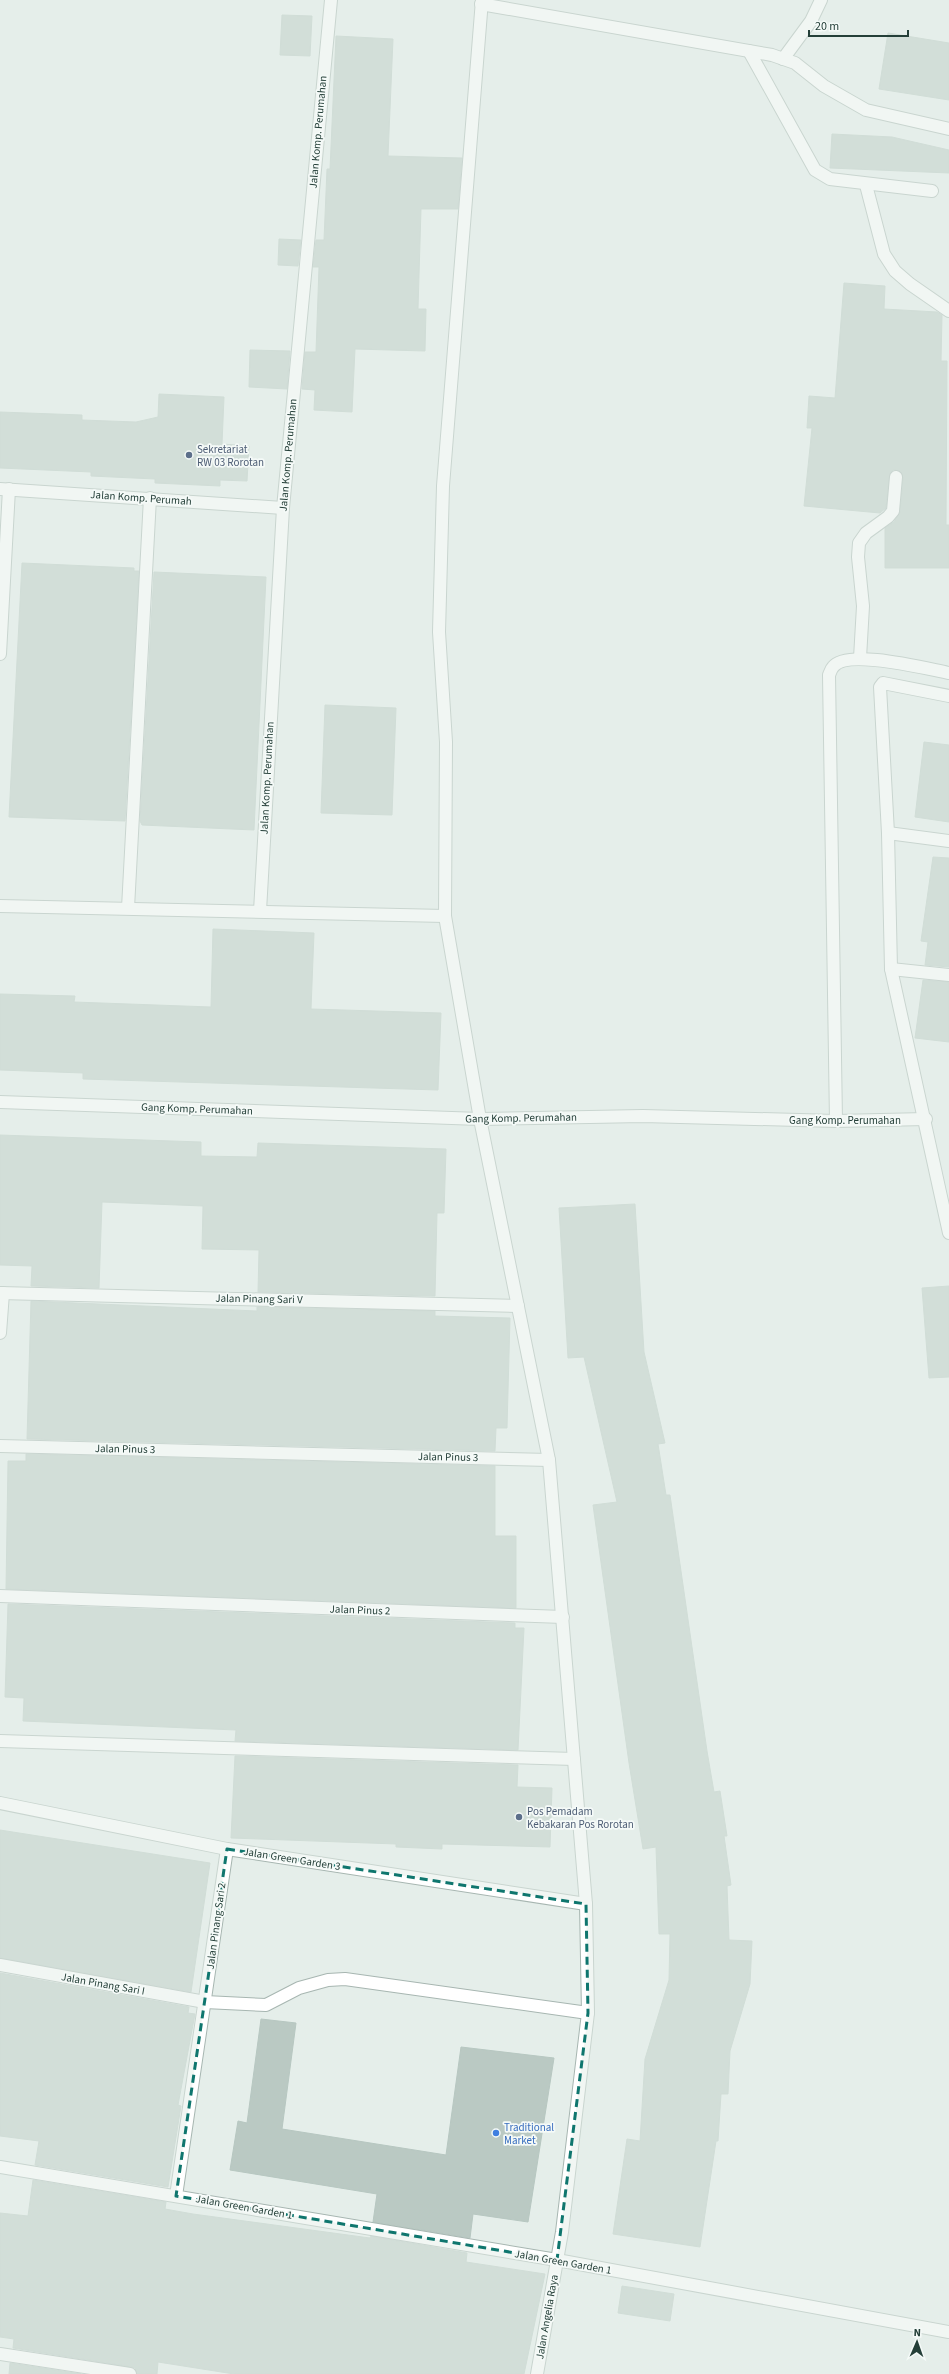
<svg xmlns="http://www.w3.org/2000/svg" width="949" height="2374" font-family="'Source Sans 3',sans-serif">
  <style>
    .building { fill: #bac9c3; stroke: #b7c7c1 }
    .lines { fill: none; stroke-linecap: round; stroke-linejoin: round }
    .lane-casing { stroke: #a7b6b1; stroke-width: 14 }
    .street-casing { stroke: #a7b6b1; stroke-width: 14 }
    .lane { stroke: #fff; stroke-width: 12 }
    .street { stroke: #fff; stroke-width: 12 }
    .marked { fill: none; stroke: #0f766e; stroke-width: 3; stroke-dasharray: 8 5; stroke-linejoin: round }
    .service-dot { fill: #5c6f8a; stroke: #f5faf8; stroke-width: 1.5 }
    .shop-dot { fill: #3f7fe0; stroke: #f5faf8; stroke-width: 1.5 }
    .labels { text-anchor: middle; dominant-baseline: central; stroke-width: 3.5; stroke-linejoin: round; paint-order: stroke }
    .street-label { font-size: 11px; fill: #243f38; stroke: #f5faf8 }
    .service-label { font-size: 11px; fill: #4e5e75; stroke: #f5faf8; text-anchor: start }
    .shop-label { font-size: 11px; fill: #366cbe; stroke: #f5faf8; text-anchor: start }
  </style>
  <rect width="100%" height="100%" fill="#e5eeea"/>
  <!-- building -->
  <g class="building">
    <path d="M282,15L312,16L310,56L280,55Z"/>
    <path d="M888,33L949,43V100L879,89Z"/>
    <path d="M336,36L393,39L388,156L462,158L458,209H421L418,309H426L425,351L355,349L352,412L314,410L315,390L302,389L305,352H316L319,267H313L316,240H324L327,169H330Z"/>
    <path d="M832,134L892,137L949,150V173L830,168Z"/>
    <path d="M279,239L301,240L298,266L278,265Z"/>
    <path d="M844,283L885,286L884,309L937,312L942,315L941,361H947L946,525H949V568H885V528L894,522L900,512L903,478L900,471L893,470L890,473L886,508L880,513L804,506L812,428H807L809,396L835,398Z"/>
    <path d="M250,350L290,351L287,389L249,387Z"/>
    <path d="M159,394L224,397L222,444L249,446L247,481L220,480V486L155,483V479L91,476V472L0,468V412L82,415V420L136,422L158,417Z"/>
    <path d="M22,563L134,568V571H139L125,821L9,817Z"/>
    <path d="M154,572L266,577L254,830L142,825L140,821Z"/>
    <path d="M325,705L396,708L392,815L321,813Z"/>
    <path d="M924,742L949,745V822L915,817Z"/>
    <path d="M933,857L949,858V967L925,965L928,942L921,941Z"/>
    <path d="M213,929L314,933L311,1009L441,1013L438,1090L83,1079V1073L0,1070V994L75,996L74,1002L211,1007Z"/>
    <path d="M923,980L949,982V1042L915,1038Z"/>
    <path d="M0,1135L201,1142V1156L257,1157L258,1143L446,1149L444,1213H437L435,1296L258,1292L259,1250L202,1249L203,1206L102,1202L99,1288L31,1286L32,1266L0,1265Z"/>
    <path d="M635,1204L644,1352L665,1443L658,1444L666,1495H670L707,1751L714,1792L720,1791L727,1836H724L731,1885L727,1886L729,1940L752,1941L750,1984L730,2051L728,2094H721L718,2141H716L700,2247L613,2234L627,2139L640,2141L645,2059L669,1980L670,1934H659L656,1847L643,1849L629,1763L593,1505L617,1502L584,1357L568,1358L559,1208Z"/>
    <path d="M949,1286V1377L929,1378L922,1288Z"/>
    <path d="M31,1301L257,1311V1307L435,1311V1316L510,1318L507,1428H496L495,1451L27,1439Z"/>
    <path d="M26,1454L495,1466V1536H516V1608L6,1589L8,1461H26Z"/>
    <path d="M8,1604L515,1623V1628H524L518,1750L235,1741L236,1730L23,1721L24,1698L5,1697Z"/>
    <path d="M235,1756L518,1765L517,1787L552,1788L550,1847L442,1844V1849L396,1847V1844L231,1838Z"/>
    <path d="M0,1830L210,1863L191,1992L0,1958Z"/>
    <path d="M0,1973L189,2007L188,2013L195,2014L178,2105L181,2106L168,2187L35,2165L39,2141L0,2136Z"/>
    <path d="M261,2019L296,2023L282,2129L446,2155L461,2047L554,2058L528,2222L473,2214L470,2238L373,2222L377,2194L230,2170L238,2121L247,2123Z"/>
    <path d="M33,2180L166,2202L165,2209L193,2214L370,2238L371,2236L467,2253L466,2262L545,2274L524,2374H234L158,2362L157,2374H137L135,2368L131,2367L13,2348L14,2339L0,2337V2213L28,2216Z"/>
    <path d="M622,2286L674,2294L670,2321L618,2313Z"/>
    <path d="M10,2363L81,2374H9Z"/>
  </g>
  <g class="lines">
    <defs>
      <path id="lane" d="M783,59L811,21L821,0"/>
      <g id="street">
        <path d="M482,0L443,486L439,632L446,742L445,916L480,1119L549,1460L586,1904L588,2013L562,2232L537,2374"/>
        <path d="M481,4L772,55L795,63L824,86L866,110L949,129"/>
        <path d="M749,51L815,170L830,179L932,191"/>
        <path d="M866,185L884,254L895,271L910,284L949,311"/>
        <path d="M0,489L283,508"/>
        <path d="M0,654L9,489"/>
        <path d="M860,658L863,606L858,557L859,543L866,533L888,517L893,511L896,477"/>
        <path d="M949,696L883,683L880,687L888,833L891,969L949,1233"/>
        <path d="M888,833L949,841"/>
        <path d="M0,906L445,916"/>
        <path d="M128,908L150,498"/>
        <path d="M260,911L283,508L331,0"/>
        <path d="M891,969L949,975"/>
        <path d="M0,1102L480,1119L643,1116L836,1121L926,1119"/>
        <path d="M836,1121L829,675C830,673 831,669 833,667C847,648 927,669 949,673"/>
        <path d="M0,1293L518,1306"/>
        <path d="M0,1333L3,1293"/>
        <path d="M0,1446L549,1460"/>
        <path d="M0,1596L563,1617"/>
        <path d="M0,1741L574,1759"/>
        <path d="M0,1803L227,1849L586,1904"/>
        <path d="M0,1965L205,2002L266,2005L299,1988L328,1980L345,1979L588,2013"/>
        <path d="M0,2167L557,2260L949,2332"/>
        <path d="M176,2196L227,1849"/>
        <path d="M0,2354L130,2374"/>
      </g>
    </defs>
    <!-- lane casing -->
    <use href="#lane" class="lane-casing"/>
    <!-- street casing -->
    <use href="#street" class="street-casing"/>
    <!-- lane -->
    <use href="#lane" class="lane"/>
    <!-- street -->
    <use href="#street" class="street"/>
  </g>
  <!-- marked area -->
  <path d="M0 0H949V2374H0ZM227,1849L586,1904L588,2013L557,2260L176,2196Z" fill="#e5eeea" fill-opacity=".55" fill-rule="evenodd"/>
  <path class="marked" d="M227,1849L586,1904L588,2013L557,2260L176,2196Z"/>
  <!-- markers -->
  <g class="service-dot">
    <circle cx="189" cy="455" r="4"/>
    <circle cx="519" cy="1817" r="4"/>
  </g>
  <circle class="shop-dot" cx="496" cy="2133" r="4"/>
  <g class="labels">
    <!-- street labels -->
    <g class="street-label">
      <text transform="translate(318 132) rotate(-85)">Jalan Komp. Perumahan</text>
      <text transform="translate(288 455) rotate(-85)">Jalan Komp. Perumahan</text>
      <text transform="translate(141 498) rotate(4)">Jalan Komp. Perumah</text>
      <text transform="translate(267 778) rotate(-87)">Jalan Komp. Perumahan</text>
      <text transform="translate(197 1109) rotate(2)">Gang Komp. Perumahan</text>
      <text transform="translate(521 1118) rotate(-1)">Gang Komp. Perumahan</text>
      <text x="845" y="1120">Gang Komp. Perumahan</text>
      <text transform="translate(259 1299) rotate(1)">Jalan Pinang Sari V</text>
      <text transform="translate(125 1449) rotate(1)">Jalan Pinus 3</text>
      <text transform="translate(448 1457) rotate(1)">Jalan Pinus 3</text>
      <text transform="translate(360 1610) rotate(2)">Jalan Pinus 2</text>
      <text transform="translate(292 1859) rotate(9)">Jalan Green Garden 3</text>
      <text transform="translate(216 1926) rotate(-82)">Jalan Pinang Sari 2</text>
      <text transform="translate(103 1984) rotate(10)">Jalan Pinang Sari I</text>
      <text transform="translate(244 2207) rotate(10)">Jalan Green Garden 1</text>
      <text transform="translate(563 2262) rotate(10)">Jalan Green Garden 1</text>
      <text transform="translate(547 2317) rotate(-80)">Jalan Angelia Raya</text>
    </g>
    <!-- service labels -->
    <g class="service-label">
      <text x="197" y="449">Sekretariat<tspan x="197" dy="13">RW 03 Rorotan</tspan></text>
      <text x="527" y="1811">Pos Pemadam<tspan x="527" dy="13">Kebakaran Pos Rorotan</tspan></text>
    </g>
    <!-- shop labels -->
    <g class="shop-label">
      <text x="504" y="2127">Traditional<tspan x="504" dy="13">Market</tspan></text>
    </g>
  </g>
  <!-- north arrow -->
  <g transform="translate(917 2342) rotate(2)" stroke="#f5faf8" stroke-width="3" paint-order="stroke">
  <path d="M0-3L7 15L0 10L-7 15Z" fill="#243f38"/>
  <text y="-6" font-size="11" font-weight="bold" text-anchor="middle" fill="#243f38">N</text>
  </g>
  <!-- scale -->
  <path d="M809 30v6h99v-6" fill="none" stroke="#243f38" stroke-width="2"/>
  <text x="815" y="30" font-size="12" fill="#243f38" stroke="#f5faf8" stroke-width="3" paint-order="stroke">20 m</text>
</svg>
